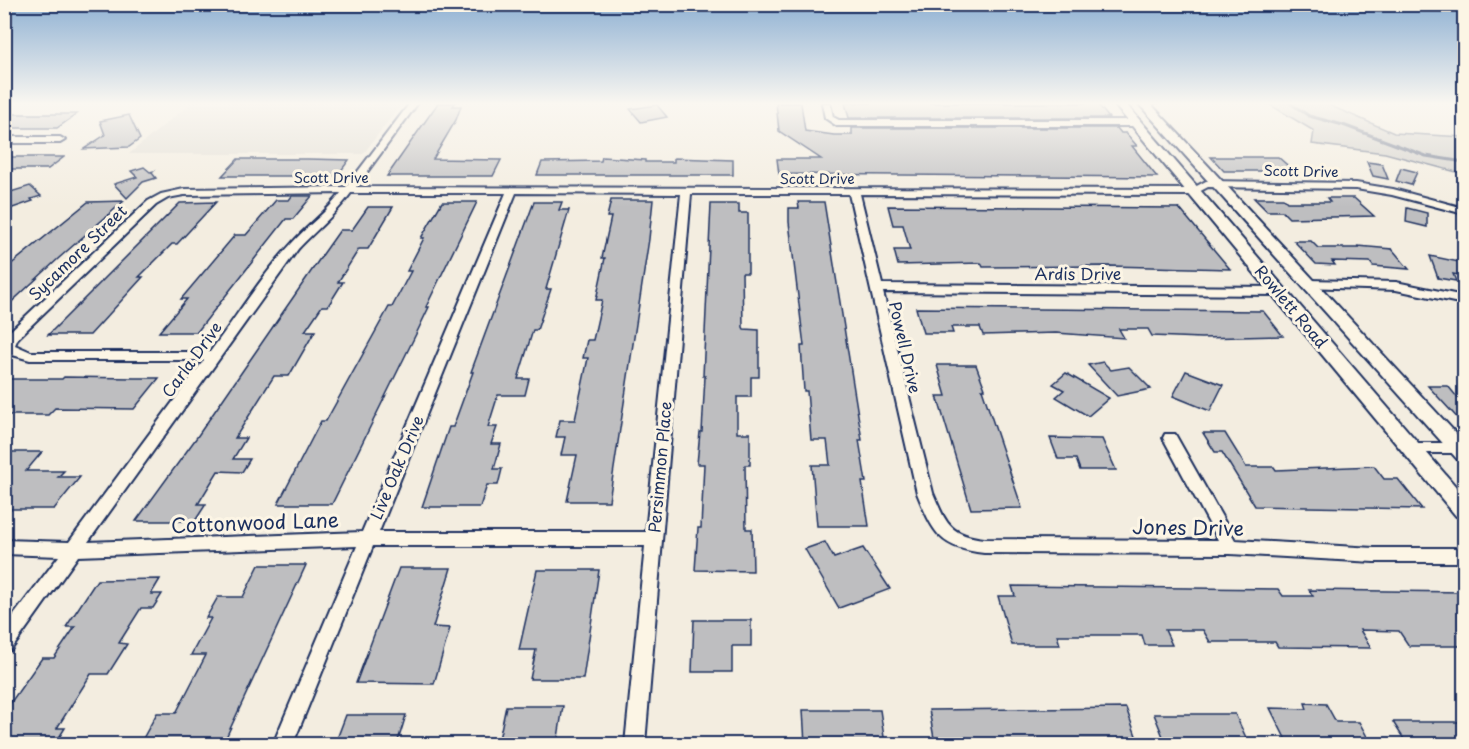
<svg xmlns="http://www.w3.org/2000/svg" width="1469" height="749" font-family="'Playpen Sans',sans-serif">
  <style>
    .built { fill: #e3dfd6 }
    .green { fill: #d3d1cc; stroke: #778095; stroke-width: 1.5 }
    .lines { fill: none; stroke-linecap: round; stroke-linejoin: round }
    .stream { stroke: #707a91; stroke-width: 3 }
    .building { fill: #bebec0; stroke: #1b2f5e; stroke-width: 1.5 }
    .street-casing { stroke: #1b2f5e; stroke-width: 4 }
    .secondary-casing { stroke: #1b2f5e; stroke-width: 4 }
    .street { fill: #fcf5e5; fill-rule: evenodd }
    .secondary { fill: #fcf5e5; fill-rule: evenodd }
    .labels { text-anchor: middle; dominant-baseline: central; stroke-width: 6; stroke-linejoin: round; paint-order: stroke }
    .far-street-label { font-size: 14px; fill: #1b2f5e; stroke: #fcf5e5 }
    .street-label { font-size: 16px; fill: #1b2f5e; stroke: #fcf5e5 }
    .near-street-label { font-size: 20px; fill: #1b2f5e; stroke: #fcf5e5 }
  </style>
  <rect width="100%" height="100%" fill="#f3ede0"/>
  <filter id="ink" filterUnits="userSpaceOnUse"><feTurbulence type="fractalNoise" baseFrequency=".0167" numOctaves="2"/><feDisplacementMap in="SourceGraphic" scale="12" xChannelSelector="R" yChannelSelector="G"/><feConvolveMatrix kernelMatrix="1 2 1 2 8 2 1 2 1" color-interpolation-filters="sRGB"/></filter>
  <g filter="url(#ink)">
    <!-- built -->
    <path class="built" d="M191,103H402L363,154H129Z"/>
    <!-- green -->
    <path class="green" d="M1267,103H1324L1394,133L1464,137V174L1385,153L1312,144L1314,131Z"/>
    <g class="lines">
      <!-- stream -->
      <path class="stream" d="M1290,103L1309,116L1343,125L1426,156L1464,162"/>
    </g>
    <!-- building -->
    <g class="building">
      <path d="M438,103H455L453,106H461L456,120L433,159L501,160L493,176H387Z"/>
      <path d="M776,103H801L805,131L834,135H852V128H1117L1121,133H1126L1137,146H1132L1157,177L779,174L777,159H821L779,131Z"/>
      <path d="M845,103H1097L1109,118H849Z"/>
      <path d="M657,105L667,117L641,122L630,109Z"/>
      <path d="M14,114H77L57,128H4V120Z"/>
      <path d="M129,115L140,139L129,147L84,149L105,135L100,121Z"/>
      <path d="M4,157H64L48,169H4Z"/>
      <path d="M602,157L645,160V162H674V158L733,160V175H537L542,162L601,161Z"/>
      <path d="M1211,157H1278L1294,171H1224Z"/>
      <path d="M238,159H308L349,160L337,176H327L320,185H301L309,176H222Z"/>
      <path d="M1367,162L1382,164L1388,179L1373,176Z"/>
      <path d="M144,167L150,172L154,171L152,173L156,178L143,182L127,198L114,184L137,177L131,171Z"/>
      <path d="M1401,168L1417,172L1411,185L1396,181Z"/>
      <path d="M30,186L41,196L31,199L33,201L4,211V194Z"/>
      <path d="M292,196H312L293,219H286L197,332H159L187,299H181L235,235H246L276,200H289Z"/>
      <path d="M1254,198H1283L1287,202H1330L1327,198H1354L1374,216L1289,218L1282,211H1267Z"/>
      <path d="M611,200H653L649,239L609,501H567L577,455H561L565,437H556L560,420H575L588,358H583L587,340H593L602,300H596L605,258H602L611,217H607Z"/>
      <path d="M124,201L59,258L4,309V270L88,202Z"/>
      <path d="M216,202L177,244H172L139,277H143L90,335H48L180,203Z"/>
      <path d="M442,202H477L426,307H429L418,330L332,504H278L321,421H326L389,307H392L411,271H407L424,238H421Z"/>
      <path d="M534,202H562L559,210H569L546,289H551L537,330H533L518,379H529L525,395H498L488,427H497L491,444H501L494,469H502L498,485H487L480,507H422L449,427H453L473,372H471Z"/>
      <path d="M798,202H824L862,440H859L866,482H862L869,526H817L812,465H830L827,440H811L807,391H804L801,346H804L789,222V208H799Z"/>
      <path d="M711,204H739V213H748V273H742L743,327L744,329L759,330V377H751V397H737V433H750V465H745L746,529H752L753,571L695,570L698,528H701L704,464H697L700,432H702L705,376H703Z"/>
      <path d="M888,206L1179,208L1230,269L1110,266L983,267L981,263L898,265L894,250H910L903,225H893Z"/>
      <path d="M368,207H393L368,249H359L338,282H343L328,306H322L305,331H315L289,376H274L235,438H246L233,459H250L242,472L218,471L198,504H206L195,521H136L197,437L321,257L340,230H352Z"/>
      <path d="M1407,208L1427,213V227L1406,222Z"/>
      <path d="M1294,241H1311L1318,248H1359L1358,246L1392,249L1409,269L1373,266L1370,262L1332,261L1335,265L1316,264Z"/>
      <path d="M1430,256L1464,263V276L1453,274L1456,281L1438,278Z"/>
      <path d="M916,308L1263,311L1283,336L1201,338L1152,336L1148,329H1119L1124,338L1056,333L983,335L980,327H951L953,333H923Z"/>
      <path d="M1103,362L1111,370L1129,367L1151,389L1117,396L1088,365Z"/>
      <path d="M937,365H976L985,389H982L1022,508L971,509L937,396H946Z"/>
      <path d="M1186,371L1223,385L1210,411L1173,396Z"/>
      <path d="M1066,373L1109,398L1088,416L1056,397L1064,390L1053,384Z"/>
      <path d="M64,377L134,378H159L134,409L55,408L48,415H4V379H62Z"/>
      <path d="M1428,386H1448L1457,397H1464V425Z"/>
      <path d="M1203,433H1225L1246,467H1274L1276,470L1374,466L1384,479H1398L1422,509L1255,506L1222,452H1215Z"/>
      <path d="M1050,438L1102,439L1116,470H1080L1076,459H1058Z"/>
      <path d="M4,452H42L26,471H64L58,477H80L54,509H4Z"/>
      <path d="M825,542L834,558L863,548L890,589L839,608L805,549Z"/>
      <path d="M259,565H306L223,744H140L157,713H176L206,655H191L211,618H206L218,597H243Z"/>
      <path d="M399,568H451L433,627L450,628L434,684L356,683Z"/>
      <path d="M537,570H599L583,679H530L536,650H519Z"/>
      <path d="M160,579L151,594H162L153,608H141L119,643L127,644L108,674H91L57,728H65L55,744H4V712L42,658H54L75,627H66L97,580Z"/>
      <path d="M1012,586L1278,589L1283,596H1313L1309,590L1464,592V646H1409L1399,631L1360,630L1371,648L1278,647L1275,642H1210L1203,630H1165L1172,645H1145L1142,635H1057L1060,645H1012L998,596H1015Z"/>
      <path d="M694,620H751V646H732V672H692Z"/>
      <path d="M1305,703L1326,704L1336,722H1359L1371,744H1288L1270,708L1307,709Z"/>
      <path d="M506,706H563L557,744H498Z"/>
      <path d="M1126,708L1139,744H935L929,710Z"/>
      <path d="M803,710H880L885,744H805Z"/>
      <path d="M1154,714H1235L1249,744H1166Z"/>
      <path d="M346,715H406L397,744H335Z"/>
      <path d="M1393,722H1464V744H1407Z"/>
    </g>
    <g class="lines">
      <defs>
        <g id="street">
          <path d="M410,103H418L356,187L1191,189L1206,181L1356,183L1393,189L1464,208V214L1392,195L1356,189L1208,187L1193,195L860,194L882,284L1280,287L1286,291L1280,295L883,292L933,493C946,523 949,535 984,539L1218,540L1163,438L1165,434H1175L1235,540L1374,548H1464V562H1374L1230,554L984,553C939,548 933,532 917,493L849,194H691L645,744H625L645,546H373L293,744H273L357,546L78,556L11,650L4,652V628L59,556L4,554V540L69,542L204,360H30L9,354L4,350V340L8,333L148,201L161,194L184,189L346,187ZM341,193C327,212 308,225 292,243C262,275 237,316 210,352H31L15,345L18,338L156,205L168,198L184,195ZM351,193H506L362,532L88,542L298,249C316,230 336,214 351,193ZM516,193L681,194L646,532H379Z"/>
          <path d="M822,103H830L833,117L839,120H1136L1140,123L1136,126H837L825,118Z"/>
          <path d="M4,137H60L65,140L60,143H4Z"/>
          <path d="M1309,280L1396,282L1464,296V304L1396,290L1305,287L1303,284Z"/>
          <path d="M1412,443H1464V453H1412L1407,452L1405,448L1407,444Z"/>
        </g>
        <g id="secondary">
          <path d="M1113,103H1125L1464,496V518L1456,516Z"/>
          <path d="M1138,103H1150L1464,442V461L1457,459Z"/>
        </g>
      </defs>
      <!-- street casing -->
      <use href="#street" class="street-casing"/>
      <!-- secondary casing -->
      <use href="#secondary" class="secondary-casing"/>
      <!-- street -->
      <use href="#street" class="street"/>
      <!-- secondary -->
      <use href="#secondary" class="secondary"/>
    </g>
  </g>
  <!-- sky -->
  <linearGradient id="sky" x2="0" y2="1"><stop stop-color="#8fb1d3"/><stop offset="0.5" stop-color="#faf7f1"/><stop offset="1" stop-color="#faf7f1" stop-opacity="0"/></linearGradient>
  <rect width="1469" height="207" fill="url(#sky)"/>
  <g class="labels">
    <!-- far-street labels -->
    <g class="far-street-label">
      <text transform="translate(1301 171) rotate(1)">Scott Drive</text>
      <text x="331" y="177">Scott Drive</text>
      <text x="817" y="178">Scott Drive</text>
    </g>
    <!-- street labels -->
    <g class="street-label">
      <text transform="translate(77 252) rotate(-44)">Sycamore Street</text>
      <text x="1078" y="273">Ardis Drive</text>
      <text transform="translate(1292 306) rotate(50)">Rowlett Road</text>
      <text transform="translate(906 347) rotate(77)">Powell Drive</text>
      <text transform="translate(191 359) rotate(-54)">Carla Drive</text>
      <text transform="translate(396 467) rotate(-67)">Live Oak Drive</text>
      <text transform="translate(659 467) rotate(-85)">Persimmon Place</text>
    </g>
    <!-- near-street labels -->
    <g class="near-street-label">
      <text transform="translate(255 522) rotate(-2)">Cottonwood Lane</text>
      <text transform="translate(1188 527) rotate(1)">Jones Drive</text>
    </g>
  </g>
  <!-- margin -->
  <rect width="1469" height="749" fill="none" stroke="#fcf5e5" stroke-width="24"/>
  <rect x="12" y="12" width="1445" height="725" fill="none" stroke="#1b2f5e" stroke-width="2" filter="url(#ink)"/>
</svg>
